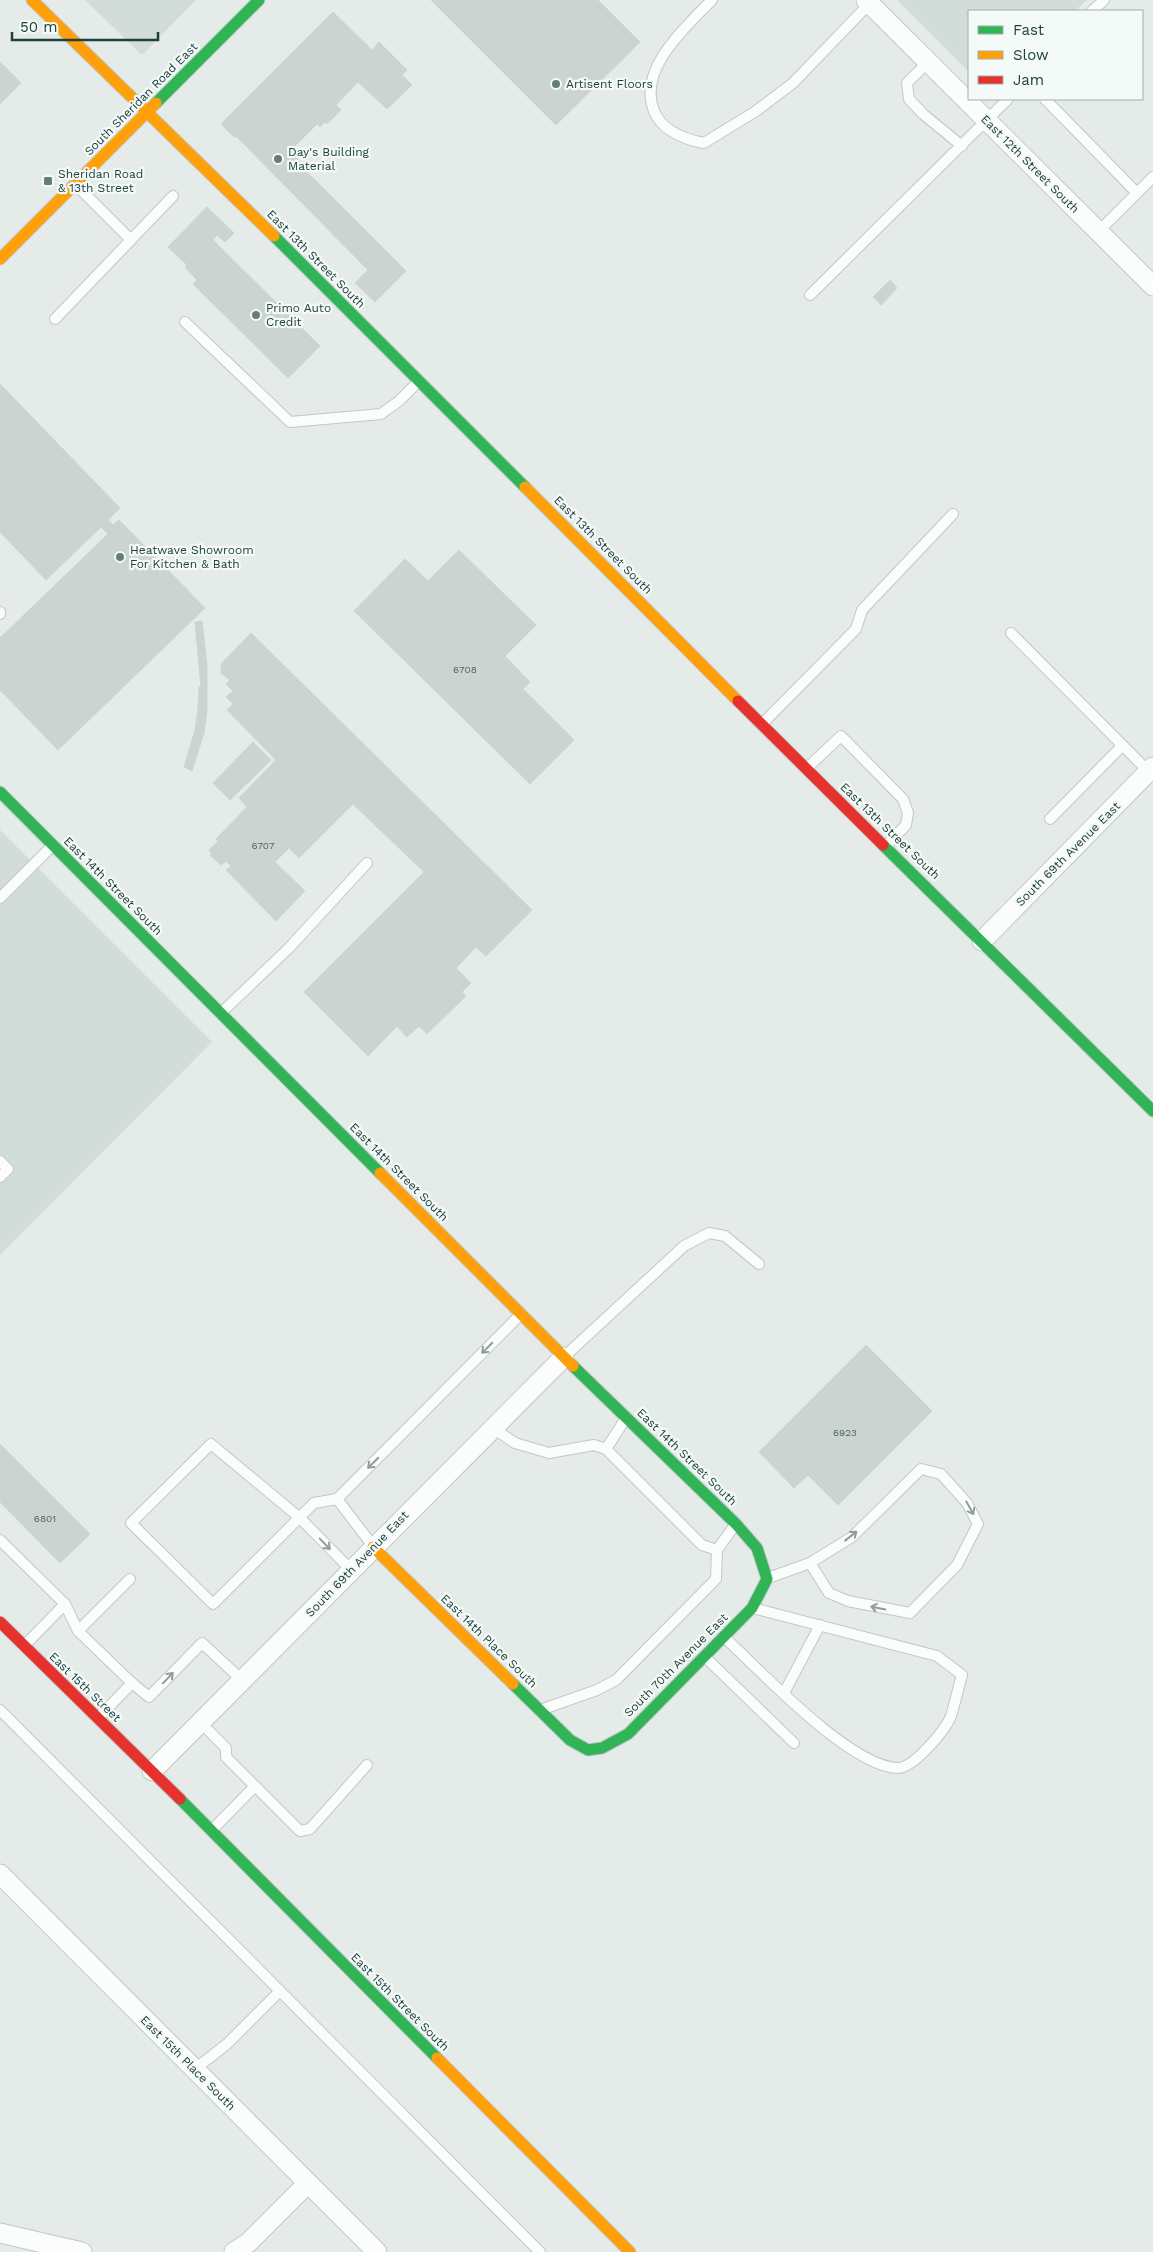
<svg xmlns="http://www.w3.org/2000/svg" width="1153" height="2252" font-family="'Work Sans',sans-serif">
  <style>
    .built { fill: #d2ddda }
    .building { fill: #ccd4d2; stroke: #cdd4d2 }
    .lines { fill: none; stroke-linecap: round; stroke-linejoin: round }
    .lane-casing { stroke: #c2c8c6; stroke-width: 12 }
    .street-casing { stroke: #c2c8c6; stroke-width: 21 }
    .fast-casing { stroke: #c0c8c7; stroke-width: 13 }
    .slow-casing { stroke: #c0c8c7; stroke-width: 13 }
    .jam-casing { stroke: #c0c8c7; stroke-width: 13 }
    .lane { stroke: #fbfcfc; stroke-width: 10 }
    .street { stroke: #fbfcfc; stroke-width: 19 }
    .fast { stroke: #30b455; stroke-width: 11 }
    .slow { stroke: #ff9f0a; stroke-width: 11 }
    .jam { stroke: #e5322d; stroke-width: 11 }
    .oneway { stroke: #8e9e9d }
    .poi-dot { fill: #657c7a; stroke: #f3faf7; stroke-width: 2 }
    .labels { text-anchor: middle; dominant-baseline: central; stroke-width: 4.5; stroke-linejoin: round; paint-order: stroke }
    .number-label { font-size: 10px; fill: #4c6664 }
    .poi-label { font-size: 12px; fill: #20403e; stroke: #f3faf7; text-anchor: start }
    .street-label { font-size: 12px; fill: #20403e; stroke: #f3faf7 }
  </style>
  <rect width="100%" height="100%" fill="#e5ebe9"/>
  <!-- built -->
  <g class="built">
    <path d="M85,0H196L142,55Z"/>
    <path d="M897,0H1087L1075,11H969V72Z"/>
    <path d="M0,830L212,1042L0,1255Z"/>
  </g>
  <!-- building -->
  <g class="building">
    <path d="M431,0H598L640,42L556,125Z"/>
    <path d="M333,12L372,50L379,42L407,70L402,75L412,85L387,109L358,82L336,105L341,110L327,124L325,122L320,127L317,124L290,151L305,167L303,168L406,271L375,302L355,283L368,270L236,136L234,137L221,124Z"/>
    <path d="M0,62L21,83L0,104Z"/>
    <path d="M207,207L234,233L225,242L217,235L213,240L320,346L288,378L193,284L197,280L185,267L187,265L168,247Z"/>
    <path d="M890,280L897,288L881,305L873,297Z"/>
    <path d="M0,384L120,508L108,520L113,525L119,520L205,608L58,750L0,690V638L108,534L101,527L46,580L0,532Z"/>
    <path d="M459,550L536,625L505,656L530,682L523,689L574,740L530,784L354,611L405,559L428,581Z"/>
    <path d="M202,621L207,665V710L204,733L192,771L184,767L195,730L198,709L199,687H201L195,622Z"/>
    <path d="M251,633L532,910L486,956L476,947L456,968L471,983L462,992L466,996L427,1034L419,1026L407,1037L397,1026L368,1056L304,992L424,872L353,804L299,858L289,848L275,862L305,891L276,921L226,870L231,866L226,861L221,865L210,855L212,853L209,850L218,841L216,839L247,807L239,798L276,760L227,710L233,704L226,697L233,691L226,684L230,680L221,673V664Z"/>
    <path d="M253,742L271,760L230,800L213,783Z"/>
    <path d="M866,1345L932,1411L838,1505L808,1475L794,1488L759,1452Z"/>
    <path d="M0,1444L90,1534L60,1563L0,1502Z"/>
  </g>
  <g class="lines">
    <defs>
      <g id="lane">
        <path d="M712,0C686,27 637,69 654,111C662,131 683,139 704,143L756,111L793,83L869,4"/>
        <path d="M1092,11L1104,0"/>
        <path d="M927,63L907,83L909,99L923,114L962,146"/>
        <path d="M1045,99L1137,193L1098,232"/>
        <path d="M76,185L131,240"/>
        <path d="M1137,193L1153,177"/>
        <path d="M810,295L1008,99"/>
        <path d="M55,319L173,196"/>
        <path d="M185,322L290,422L381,414L399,401L419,381"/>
        <path d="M0,612V614"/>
        <path d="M1011,633L1149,772"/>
        <path d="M762,724L856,629L862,610L953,514"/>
        <path d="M807,768L841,736L903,799L908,813L906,825L886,846"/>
        <path d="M1050,819L1122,746"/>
        <path d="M0,898L52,846"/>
        <path d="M221,1013L289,948L367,863"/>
        <path d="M0,1161L8,1169L0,1177"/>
        <path d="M565,1356L684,1246L709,1233L725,1236L759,1264"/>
        <path d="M493,1428L515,1443L549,1453L594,1445L606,1449L702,1545L717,1550"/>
        <path d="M606,1449L626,1418"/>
        <path d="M337,1499L373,1546"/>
        <path d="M0,1540L65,1604L78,1631L132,1683L99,1717"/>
        <path d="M351,1570L300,1518L211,1444L131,1523L213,1604L314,1503L337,1499L521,1314"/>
        <path d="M768,1578L810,1563L852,1537L921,1469L941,1474L967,1503L978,1524L957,1565L910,1613L848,1601L829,1593L810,1563"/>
        <path d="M78,1631L130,1579"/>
        <path d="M724,1637C761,1671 850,1767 898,1768C914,1768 946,1729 951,1716C955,1703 958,1689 962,1675L937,1656L753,1608"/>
        <path d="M25,1645L65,1604"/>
        <path d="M705,1657L794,1743"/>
        <path d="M132,1683L149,1697L202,1643L243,1681"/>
        <path d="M784,1693L820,1625"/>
        <path d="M543,1709L597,1690L616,1680L716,1579L717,1550L735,1525"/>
        <path d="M0,1710L540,2252"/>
        <path d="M201,1723L226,1748V1757L300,1831L310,1829L367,1765"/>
        <path d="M212,1830L255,1786"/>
        <path d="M195,2069L227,2044L280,1991"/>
      </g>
      <g id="street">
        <path d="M866,0L1153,286"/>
        <path d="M982,941L1153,767"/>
        <path d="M152,1771L564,1357"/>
        <path d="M0,1874L377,2252"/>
        <path d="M0,2233L82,2252"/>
        <path d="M234,2252L248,2243L308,2183"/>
      </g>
      <g id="fast">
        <path d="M156,103L259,0"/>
        <path d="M274,236L525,487"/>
        <path d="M0,792L380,1173"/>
        <path d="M883,845L1153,1111"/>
        <path d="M513,1684L570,1740L588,1750L602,1748L628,1734L752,1608L767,1579L757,1548L736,1524L573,1366"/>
        <path d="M180,1799L437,2058"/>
      </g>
      <g id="slow">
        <path d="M32,0L274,236"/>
        <path d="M0,259L156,103"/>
        <path d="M525,487L738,701"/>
        <path d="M380,1173L573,1366"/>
        <path d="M373,1547L513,1684"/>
        <path d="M437,2058L630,2252"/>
      </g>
      <g id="jam">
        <path d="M738,701L883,845"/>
        <path d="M0,1622L180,1799"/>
      </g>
    </defs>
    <!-- lane casing -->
    <use href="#lane" class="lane-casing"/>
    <!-- street casing -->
    <use href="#street" class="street-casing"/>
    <!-- fast casing -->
    <use href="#fast" class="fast-casing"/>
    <!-- slow casing -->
    <use href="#slow" class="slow-casing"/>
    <!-- jam casing -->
    <use href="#jam" class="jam-casing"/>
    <!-- lane -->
    <use href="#lane" class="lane"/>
    <!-- street -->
    <use href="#street" class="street"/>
    <!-- fast -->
    <use href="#fast" class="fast"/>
    <!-- slow -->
    <use href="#slow" class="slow"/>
    <!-- jam -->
    <use href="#jam" class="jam"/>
  </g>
  <!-- one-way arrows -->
  <defs><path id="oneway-shaft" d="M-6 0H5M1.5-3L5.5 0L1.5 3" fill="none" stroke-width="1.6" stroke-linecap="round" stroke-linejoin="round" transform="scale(1.25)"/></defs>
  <g class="oneway">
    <use href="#oneway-shaft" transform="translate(487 1348) rotate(135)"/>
    <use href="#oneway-shaft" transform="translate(373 1463) rotate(135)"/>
    <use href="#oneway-shaft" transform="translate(970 1508) rotate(61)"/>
    <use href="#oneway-shaft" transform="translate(851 1536) rotate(-38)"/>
    <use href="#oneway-shaft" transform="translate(325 1544) rotate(46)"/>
    <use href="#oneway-shaft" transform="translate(878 1608) rotate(-168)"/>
    <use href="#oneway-shaft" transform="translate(168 1678) rotate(-46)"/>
  </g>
  <!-- markers -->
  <g class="poi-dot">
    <circle cx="556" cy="84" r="5"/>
    <circle cx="278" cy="159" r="5"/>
    <rect x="43" y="176" width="10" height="10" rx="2.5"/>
    <circle cx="256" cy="315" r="5"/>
    <circle cx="120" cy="557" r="5"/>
  </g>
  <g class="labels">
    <!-- number labels -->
    <g class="number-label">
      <text x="465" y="669">6708</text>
      <text x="263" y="845">6707</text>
      <text x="845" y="1432">6923</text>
      <text x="45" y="1518">6801</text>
    </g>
    <!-- poi labels -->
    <g class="poi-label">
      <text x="566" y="84">Artisent Floors</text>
      <text x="288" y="152">Day's Building<tspan x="288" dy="14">Material</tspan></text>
      <text x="58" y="174">Sheridan Road<tspan x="58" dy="14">&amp; 13th Street</tspan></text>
      <text x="266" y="308">Primo Auto<tspan x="266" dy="14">Credit</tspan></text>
      <text x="130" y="550">Heatwave Showroom<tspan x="130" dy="14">For Kitchen &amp; Bath</tspan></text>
    </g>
    <!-- street labels -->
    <g class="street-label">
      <text transform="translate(141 99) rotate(-45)">South Sheridan Road East</text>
      <text transform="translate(1030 164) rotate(45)">East 12th Street South</text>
      <text transform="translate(316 259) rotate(45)">East 13th Street South</text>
      <text transform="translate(603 545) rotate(45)">East 13th Street South</text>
      <text transform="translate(890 831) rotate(44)">East 13th Street South</text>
      <text transform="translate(1068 854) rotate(-45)">South 69th Avenue East</text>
      <text transform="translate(113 886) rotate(45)">East 14th Street South</text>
      <text transform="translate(399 1172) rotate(45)">East 14th Street South</text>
      <text transform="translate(687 1457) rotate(44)">East 14th Street South</text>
      <text transform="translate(357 1564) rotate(-46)">South 69th Avenue East</text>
      <text transform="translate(489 1641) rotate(44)">East 14th Place South</text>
      <text transform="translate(676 1665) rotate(-45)">South 70th Avenue East</text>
      <text transform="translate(85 1687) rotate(44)">East 15th Street</text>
      <text transform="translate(400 2002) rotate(45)">East 15th Street South</text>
      <text transform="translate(188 2063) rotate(45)">East 15th Place South</text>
    </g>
  </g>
  <!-- legend -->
  <rect x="968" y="10" width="175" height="90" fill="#f3faf7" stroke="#9fb0ad"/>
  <rect x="978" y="26" width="25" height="8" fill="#30b455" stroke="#9fb0ad"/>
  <text x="1013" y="35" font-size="15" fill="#20403e">Fast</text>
  <rect x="978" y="51" width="25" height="8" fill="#ff9f0a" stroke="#9fb0ad"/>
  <text x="1013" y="60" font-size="15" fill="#20403e">Slow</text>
  <rect x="978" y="76" width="25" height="8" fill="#e5322d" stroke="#9fb0ad"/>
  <text x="1013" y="85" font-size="15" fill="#20403e">Jam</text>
  <!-- scale -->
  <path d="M12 32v8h146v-8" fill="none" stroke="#20403e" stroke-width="2.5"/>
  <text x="20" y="32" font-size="15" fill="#20403e" stroke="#f3faf7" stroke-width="4" paint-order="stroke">50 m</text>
</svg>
